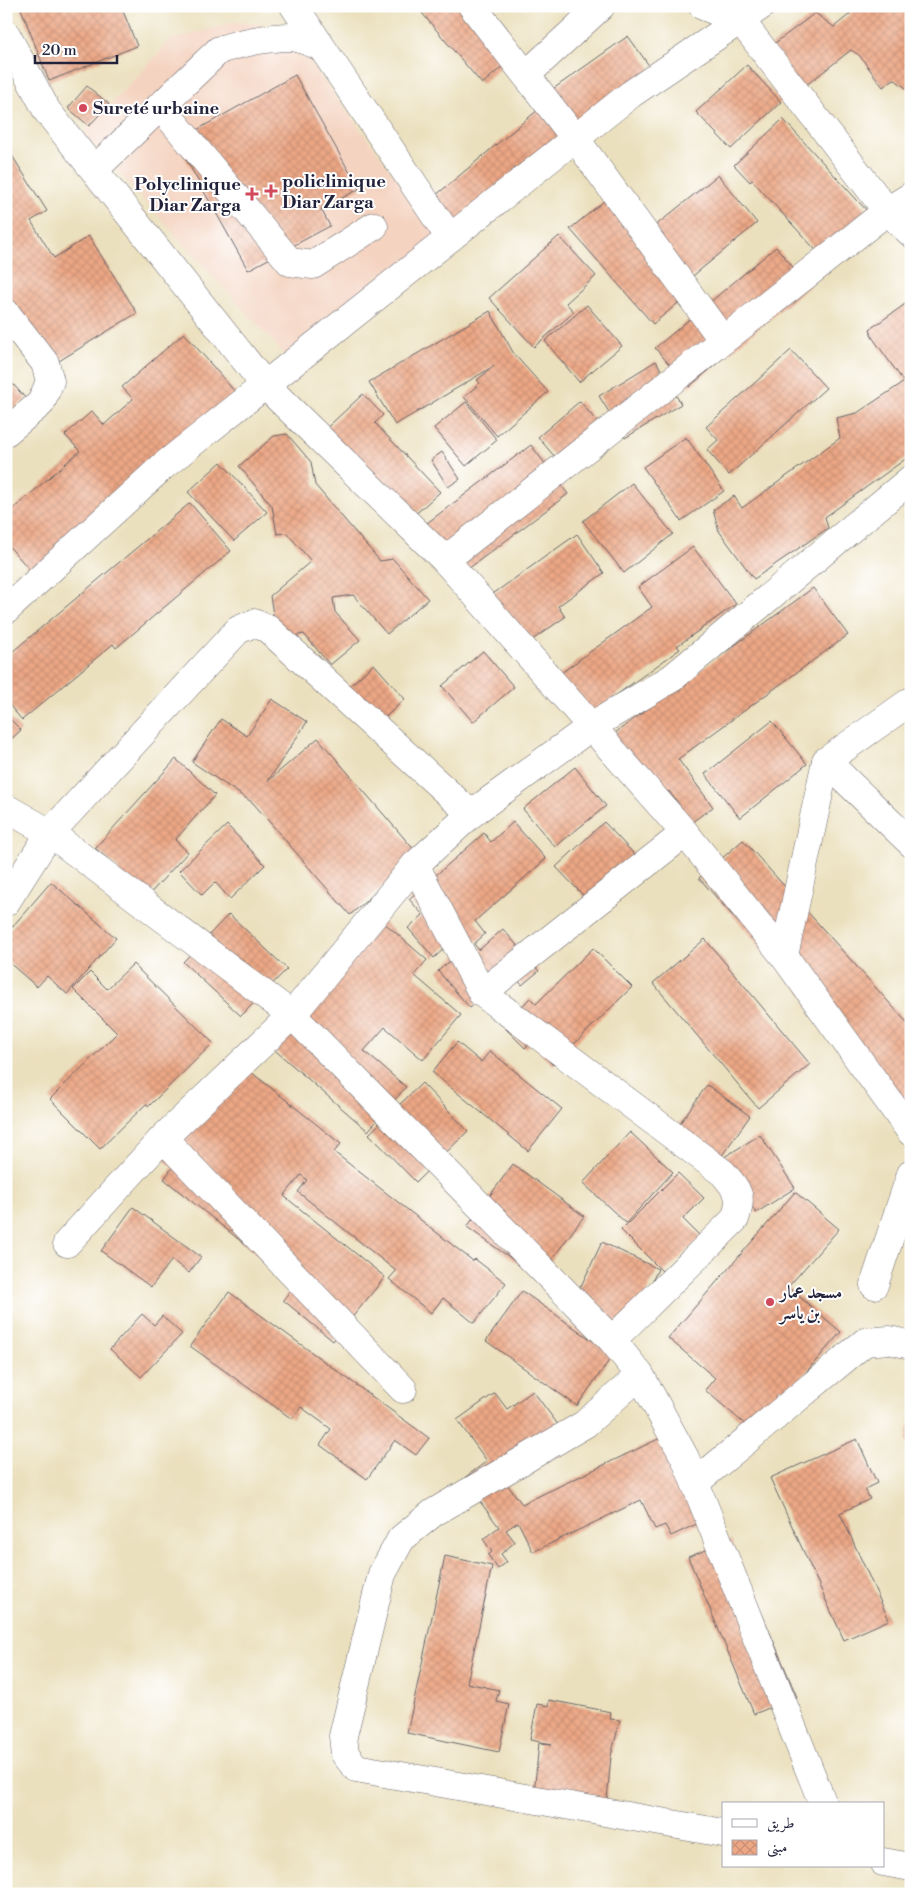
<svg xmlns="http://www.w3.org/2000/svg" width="917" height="1900" font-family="'Libre Bodoni',Amiri,serif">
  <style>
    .built { fill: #f4d3c0 }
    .building { fill: url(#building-cross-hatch) }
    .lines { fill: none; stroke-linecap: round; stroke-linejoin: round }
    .minor-casing { stroke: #686468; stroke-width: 29 }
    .minor { stroke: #fff; stroke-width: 28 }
    .poi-dot { fill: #d1495b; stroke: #fff; stroke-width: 2 }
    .labels { text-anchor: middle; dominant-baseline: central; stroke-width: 4; stroke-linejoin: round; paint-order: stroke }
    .poi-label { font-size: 18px; font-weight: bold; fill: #22223b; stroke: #fff; text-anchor: start }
  </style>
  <defs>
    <pattern id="building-cross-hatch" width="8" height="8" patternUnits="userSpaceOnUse" patternTransform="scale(1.25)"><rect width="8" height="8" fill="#eca785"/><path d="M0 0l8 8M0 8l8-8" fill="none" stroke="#ca8f74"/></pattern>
  </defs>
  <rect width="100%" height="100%" fill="#fff"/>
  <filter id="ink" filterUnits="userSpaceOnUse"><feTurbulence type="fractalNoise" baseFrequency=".02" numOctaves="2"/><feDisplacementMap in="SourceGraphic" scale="10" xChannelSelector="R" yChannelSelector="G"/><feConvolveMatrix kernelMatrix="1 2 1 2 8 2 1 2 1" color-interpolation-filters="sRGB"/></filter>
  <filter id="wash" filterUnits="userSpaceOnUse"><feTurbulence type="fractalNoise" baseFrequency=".0096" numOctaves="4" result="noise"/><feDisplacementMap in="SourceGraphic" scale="20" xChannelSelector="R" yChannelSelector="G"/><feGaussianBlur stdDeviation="1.12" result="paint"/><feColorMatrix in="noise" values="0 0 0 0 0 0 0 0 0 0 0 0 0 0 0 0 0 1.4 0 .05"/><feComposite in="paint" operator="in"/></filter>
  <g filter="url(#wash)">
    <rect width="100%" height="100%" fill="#ebe0bd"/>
    <!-- built -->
    <path class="built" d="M236,22L284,27L449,248L295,366L83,134L171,40Z"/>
    <g id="blocks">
      <!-- building -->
      <g class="building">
        <path d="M20,6H121L137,46L49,81Z"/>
        <path d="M416,6H469L513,57L482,84Z"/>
        <path d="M856,6H911V83L907,89L894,79L883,87L859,55L851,50L795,94L763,52L815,13L834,27L850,14Z"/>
        <path d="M628,36L655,74L580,127L553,89Z"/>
        <path d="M747,65L781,102L731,149L696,112Z"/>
        <path d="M295,75L359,189L321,209L330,226L248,270L183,154L184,137Z"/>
        <path d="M87,86L109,104L89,126L68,108Z"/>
        <path d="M552,98L586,138L462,240L429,201Z"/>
        <path d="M783,119L879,224L832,268L752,180L750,182L734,165Z"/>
        <path d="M6,146L47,211L31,221L54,258L89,236L137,313L59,361L6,304Z"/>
        <path d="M718,175L757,223L688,280L696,288L653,324L570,229L622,186L655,226Z"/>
        <path d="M559,236L596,276L566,303L574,312L534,347L489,298Z"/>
        <path d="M776,247L809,286L689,387L655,348Z"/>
        <path d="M911,300V455L825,517L828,528L754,579L719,531L713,510L734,496L742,508L840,438L836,418L857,413L904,382L872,337L870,329Z"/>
        <path d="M587,305L622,346L579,382L545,341Z"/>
        <path d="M490,311L514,354L548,392L497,436L464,397L480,383L477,380L494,366L395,425L369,382Z"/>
        <path d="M184,333L243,401L38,579L6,543V515L80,451L65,435L92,411L104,425L133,399L122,387Z"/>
        <path d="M791,350L826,388L729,475L707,450L718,440L706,427Z"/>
        <path d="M656,361L681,404L625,438L599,396Z"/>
        <path d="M6,376L26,399L6,417Z"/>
        <path d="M363,394L383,415L375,423L440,492L401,527L317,437Z"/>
        <path d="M580,401L613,442L571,476L538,437Z"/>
        <path d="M466,402L497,440L466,466L434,428Z"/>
        <path d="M287,434L311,462L315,485L380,561L393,559L428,599L387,634L353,595L333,598L335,612L360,640L330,665L304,634L288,637L274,620L270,596L311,561L287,533L277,534L272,506L239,466L274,436Z"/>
        <path d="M686,437L724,491L681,521L643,467Z"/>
        <path d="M531,445L568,494L452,581L415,532Z"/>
        <path d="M442,452L460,479L448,487L431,460Z"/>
        <path d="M221,462L267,512L234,541L188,492Z"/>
        <path d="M632,483L673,534L624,573L583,521Z"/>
        <path d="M190,503L231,551L116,648L113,644L22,720L6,701V657Z"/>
        <path d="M577,534L604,573L558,606L565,617L518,650L483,601Z"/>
        <path d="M693,547L736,604L677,646L680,649L579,722L550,681L652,607L638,587Z"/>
        <path d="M813,588L848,635L678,759L713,807L692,822L669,791L650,804L604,741Z"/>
        <path d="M483,651L514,687L473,722L442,686Z"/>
        <path d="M374,664L405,699L380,722L348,687Z"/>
        <path d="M272,699L307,722L268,781L318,738L416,852L404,868L350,915L253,803L192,762L221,719L247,736Z"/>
        <path d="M6,715L21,730L6,744Z"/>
        <path d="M772,721L807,764L740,818L705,774Z"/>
        <path d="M176,759L215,795L175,840L188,852L135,910L117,867L95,848Z"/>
        <path d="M575,767L606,806L555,847L523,809Z"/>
        <path d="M513,822L546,859L475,921L485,934L474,944L479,950L503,929L539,971L522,985L518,980L486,994L470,1008L438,971L458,954L449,944L434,958L408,928L423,915L409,899L484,833L491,842Z"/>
        <path d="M604,822L647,868L600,913L556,867Z"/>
        <path d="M227,825L265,865L230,899L215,882L202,895L179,871Z"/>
        <path d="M743,840L911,1027V1115L699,878Z"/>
        <path d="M51,882L116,938L67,994L47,976L37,987L6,960V934Z"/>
        <path d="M229,914L287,969L241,1016L183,962Z"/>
        <path d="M381,920L427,960L414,975L461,1015L423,1060L385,1027L364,1051L406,1087L368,1131L270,1046Z"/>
        <path d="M705,939L810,1064L758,1108L653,983Z"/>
        <path d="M593,948L632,987L553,1065L531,1043L525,1048L503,1026L530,998L536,1004Z"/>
        <path d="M133,964L213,1043L149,1106L146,1104L100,1149L50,1099L117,1033L73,989L90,972L107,989Z"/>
        <path d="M457,1042L481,1062L490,1051L562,1109L528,1151L432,1072Z"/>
        <path d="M241,1064L341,1144L334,1152L473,1261L475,1259L506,1283L474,1323L443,1298L431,1313L389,1279L396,1271L298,1192L307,1180L301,1175L284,1196L385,1277L333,1341L283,1300L295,1285L164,1179L173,1167L163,1159Z"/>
        <path d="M422,1083L468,1131L416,1182L369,1134Z"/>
        <path d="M707,1085L750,1116L718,1161L675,1130Z"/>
        <path d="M630,1132L673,1172L626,1223L583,1183Z"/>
        <path d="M760,1135L795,1188L756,1213L721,1159Z"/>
        <path d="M513,1164L584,1216L547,1266L551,1287L467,1227Z"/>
        <path d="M678,1173L704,1198L683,1219L701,1237L664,1273L621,1230Z"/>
        <path d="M795,1192L839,1229L788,1287L841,1332L754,1432L705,1390L715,1378L668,1338Z"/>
        <path d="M133,1207L201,1257L189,1273L172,1260L151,1287L101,1251Z"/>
        <path d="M602,1242L658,1269L626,1336L570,1309Z"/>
        <path d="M522,1291L613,1355L577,1406L486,1341Z"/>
        <path d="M229,1292L429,1438L416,1455L395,1440L367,1479L320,1445L331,1429L301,1407L292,1419L190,1346Z"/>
        <path d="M142,1314L154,1325L162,1316L182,1334L141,1377L110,1349Z"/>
        <path d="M533,1391L562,1430L500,1475L522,1504L675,1431L716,1515L671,1536L665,1525L655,1529L641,1500L533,1552L518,1522L506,1530L515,1542L501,1554L507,1562L498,1569L488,1555L492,1552L483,1539L499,1527L463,1479L487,1461L457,1420L495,1393L507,1409Z"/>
        <path d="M910,1423H911V1443L906,1442Z"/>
        <path d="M857,1439L877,1483L865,1489L870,1499L840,1513L889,1620L844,1640L770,1478Z"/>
        <path d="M731,1540L797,1697L754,1714L688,1557Z"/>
        <path d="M445,1556L492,1566L467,1683L499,1690L496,1701L509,1704L499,1752L407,1733Z"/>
        <path d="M549,1700L611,1712L610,1719L620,1720L611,1756L607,1800L534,1793L539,1743L552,1744L530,1740L537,1704L548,1706Z"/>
      </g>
    </g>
  </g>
  <g filter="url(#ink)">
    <use href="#blocks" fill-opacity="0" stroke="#686468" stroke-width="1"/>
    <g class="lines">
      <defs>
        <g id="minor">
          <path d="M294,6L450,238"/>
          <path d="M472,6L575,138L722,339"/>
          <path d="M703,6L741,21L887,211L911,233"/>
          <path d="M6,34L47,111L265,385L445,560L685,833L784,956L911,1132"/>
          <path d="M526,75L601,6"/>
          <path d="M160,106L290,262L313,265L374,226"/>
          <path d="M95,169L219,50C241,43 268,37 292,37C302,38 312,43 321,47"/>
          <path d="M6,313L45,363L50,381L41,403L6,432"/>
          <path d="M445,560L887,211L911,196"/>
          <path d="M6,610L162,467L631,94L761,6"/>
          <path d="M911,701L826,761L911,843"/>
          <path d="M6,808L50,833L292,1015L612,1340L640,1375L685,1458L823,1804"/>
          <path d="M415,865L482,993L723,1173C739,1192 743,1196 735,1219L612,1340"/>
          <path d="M6,902L50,833L238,630L254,623L268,629L471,814"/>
          <path d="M784,956L826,761"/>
          <path d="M482,993L685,833"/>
          <path d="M163,1138L403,1389"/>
          <path d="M67,1243L163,1138L292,1015L415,865L471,814L592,726L672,678L911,479"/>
          <path d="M874,1285L911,1174"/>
          <path d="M640,1375L585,1424L433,1513L401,1539L382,1574L343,1736L345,1754L356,1768L723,1833"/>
          <path d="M696,1482L865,1342L889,1340L911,1345"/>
          <path d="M883,1862L911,1867"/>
        </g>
      </defs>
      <!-- minor casing -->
      <use href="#minor" class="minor-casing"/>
      <!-- minor -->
      <use href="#minor" class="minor"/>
    </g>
  </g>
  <!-- markers -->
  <g class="poi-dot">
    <circle cx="83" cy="108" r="5"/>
    <path d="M268.5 183.5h5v5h5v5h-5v5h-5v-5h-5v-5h5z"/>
    <path d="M249.5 186.5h5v5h5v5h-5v5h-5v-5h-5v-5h5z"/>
    <circle cx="770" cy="1302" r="5"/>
  </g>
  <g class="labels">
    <!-- poi labels -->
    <g class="poi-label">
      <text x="93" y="108">Sureté urbaine</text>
      <text x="282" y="181">policlinique<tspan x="282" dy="21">Diar Zarga</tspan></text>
      <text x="241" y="184" text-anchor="end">Polyclinique<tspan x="241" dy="21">Diar Zarga</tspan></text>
      <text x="780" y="1292">مسجد عمار<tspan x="780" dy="21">بن ياسر</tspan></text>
    </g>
  </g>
  <!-- margin -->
  <rect width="917" height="1900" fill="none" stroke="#fff" stroke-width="25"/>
  <!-- legend -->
  <rect x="722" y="1802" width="162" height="65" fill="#ffffff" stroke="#a7a7b1"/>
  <rect x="732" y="1819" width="25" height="8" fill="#ffffff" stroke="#a7a7b1"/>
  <text x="767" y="1828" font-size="15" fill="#22223b">طريق</text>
  <rect x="732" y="1840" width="25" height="15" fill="url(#building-cross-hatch)" stroke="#a7a7b1"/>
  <text x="767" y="1852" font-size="15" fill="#22223b">مبنى</text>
  <!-- scale -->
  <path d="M35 55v8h82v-8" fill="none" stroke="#22223b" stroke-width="2.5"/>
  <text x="42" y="55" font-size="15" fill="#22223b" stroke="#ffffff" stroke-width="4" paint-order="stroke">20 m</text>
</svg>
